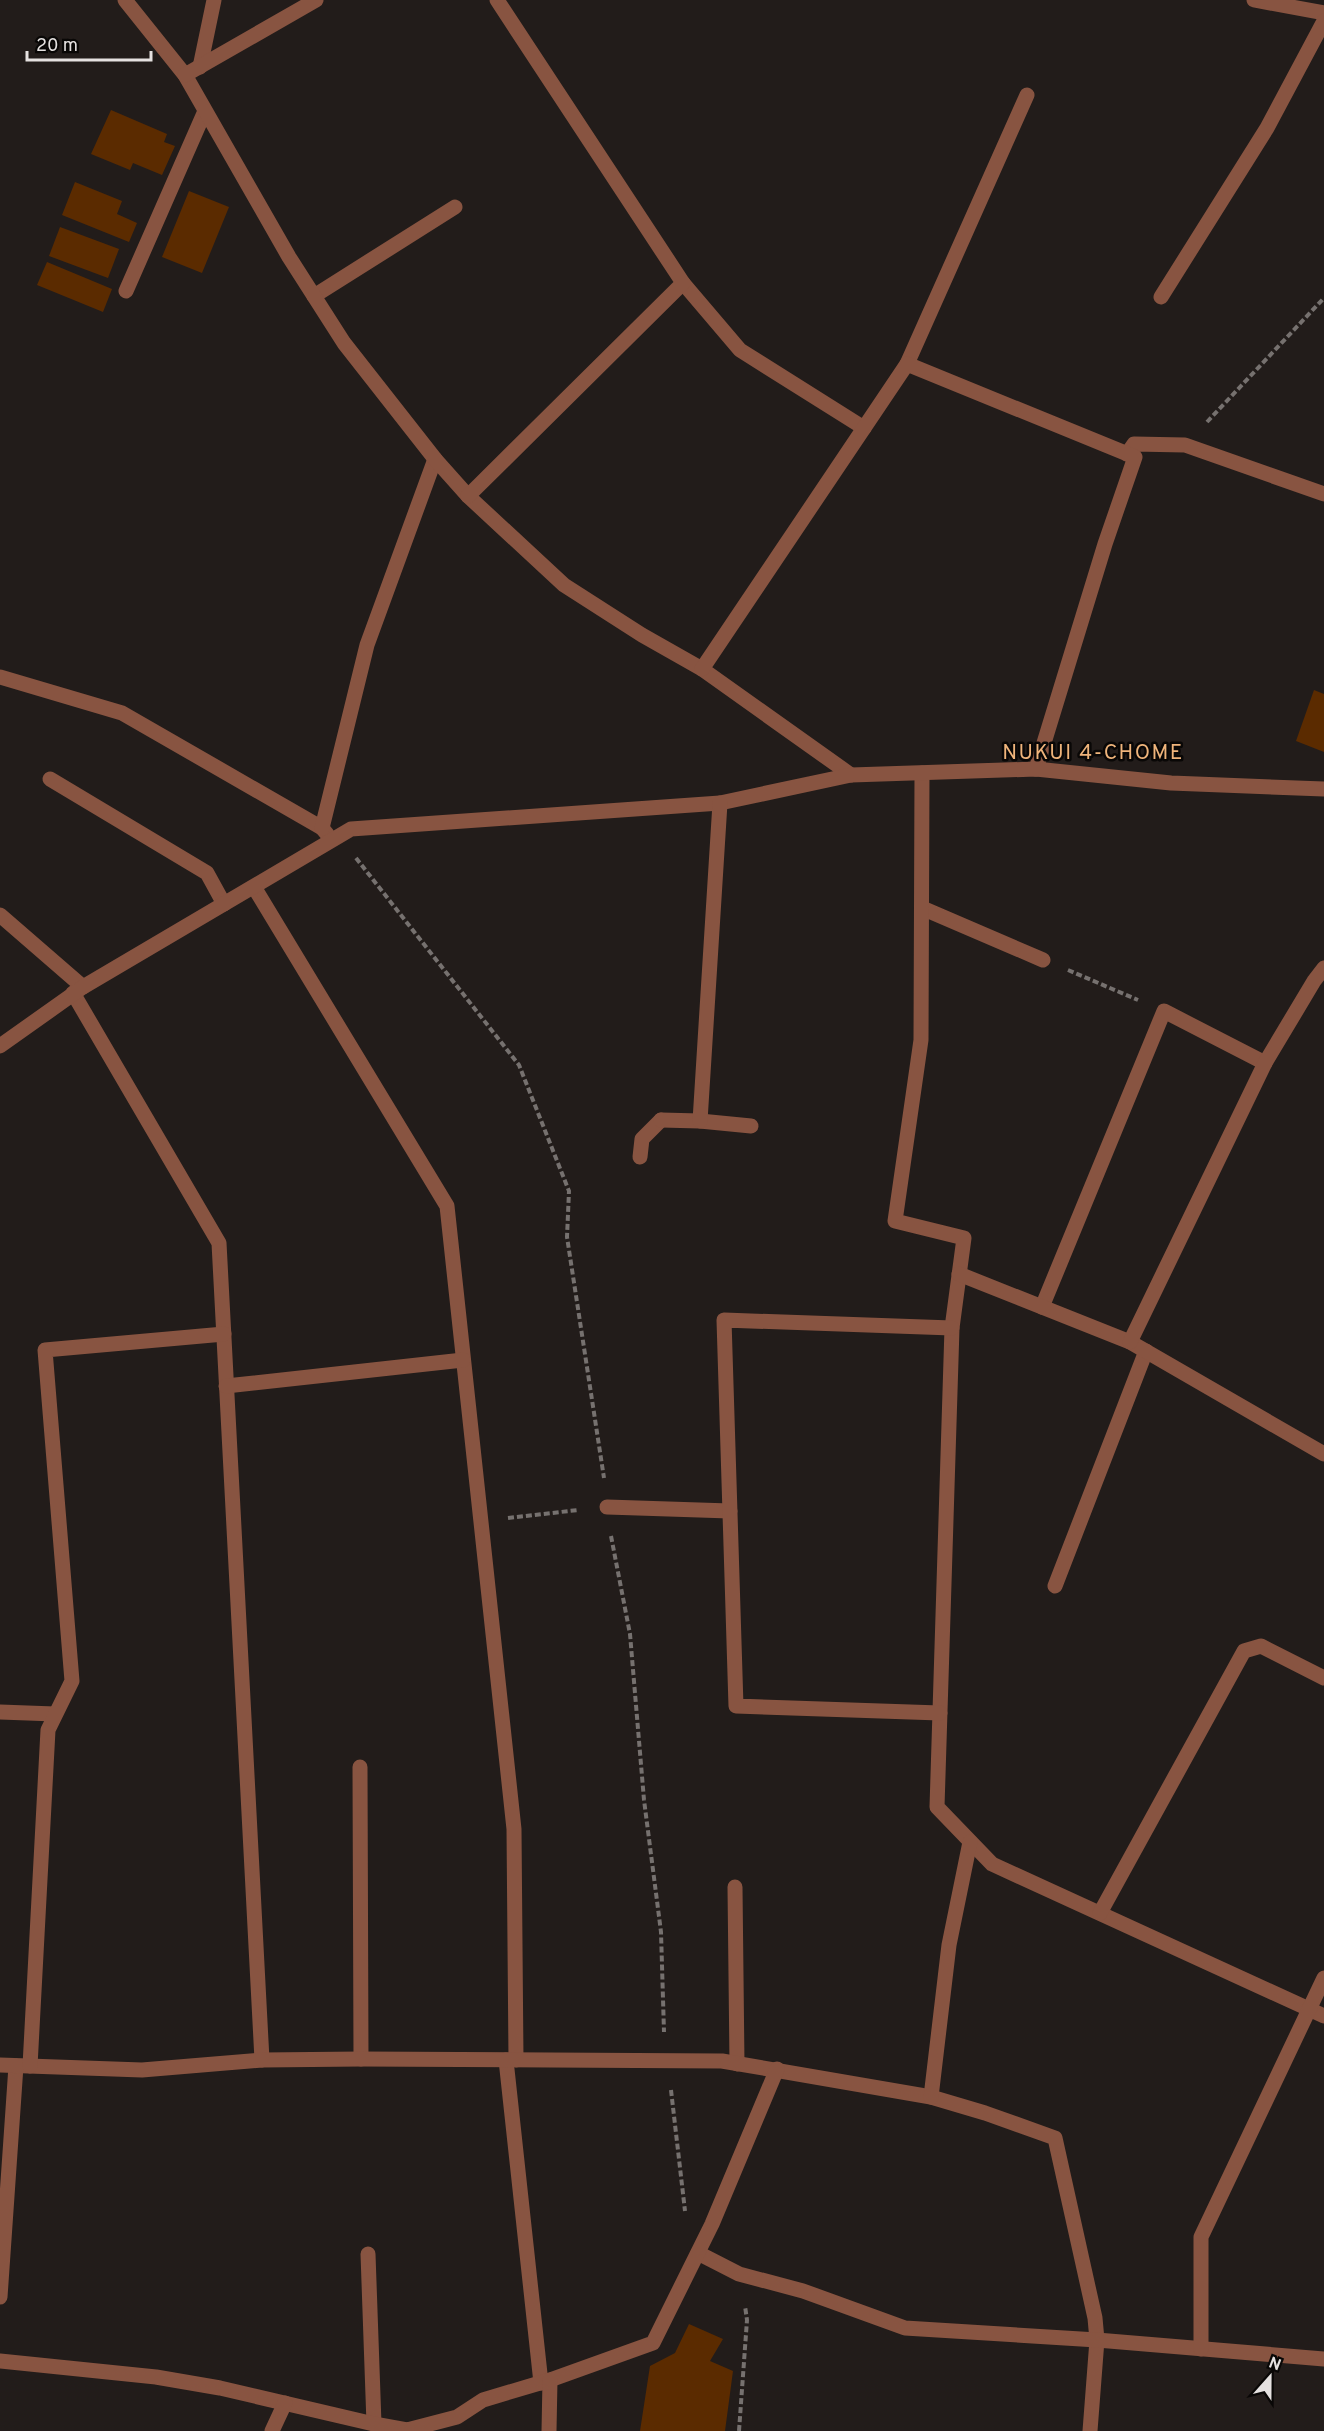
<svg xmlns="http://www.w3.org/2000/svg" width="1324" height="2431" font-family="Overpass,sans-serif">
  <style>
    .building { fill: #5b2b00 }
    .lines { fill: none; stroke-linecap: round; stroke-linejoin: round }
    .path { stroke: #76716f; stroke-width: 4; stroke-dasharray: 6 3; stroke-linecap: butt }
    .service { stroke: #885441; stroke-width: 15 }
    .minor { stroke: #885441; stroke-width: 15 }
    .labels { text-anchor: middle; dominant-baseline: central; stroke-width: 5; stroke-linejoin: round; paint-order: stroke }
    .neighbourhood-label { font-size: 21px; letter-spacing: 1.5px; fill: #efb47b; stroke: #090706 }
  </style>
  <rect width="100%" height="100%" fill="#221c1a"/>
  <!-- building -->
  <g class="building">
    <path d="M111,110L167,134L164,142L175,146L162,175L133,163L130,170L91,154Z"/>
    <path d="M75,182L122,201L117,214L137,223L129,242L62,215Z"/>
    <path d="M189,191L229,207L202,273L162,257Z"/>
    <path d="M60,227L119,249L108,278L49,256Z"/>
    <path d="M47,262L112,289L103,312L37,285Z"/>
    <path d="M1314,690L1324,694V752L1296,741Z"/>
    <path d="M689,2324L723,2339L710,2361L733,2371L725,2431H640L650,2366L675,2353Z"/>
  </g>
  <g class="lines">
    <!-- path -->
    <g class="path">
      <path d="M1207,422L1324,298"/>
      <path d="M356,858L519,1065L569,1191L567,1237L604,1478"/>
      <path d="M1068,970L1138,1000"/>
      <path d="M508,1518L578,1510"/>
      <path d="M611,1536L630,1634L644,1800L661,1932L664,2032"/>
      <path d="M671,2090L685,2211"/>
      <path d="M739,2431L747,2320L745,2306"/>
    </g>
    <!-- service -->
    <g class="service">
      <path d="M1254,0L1324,13"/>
      <path d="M126,291L205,111"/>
      <path d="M314,296L455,207"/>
      <path d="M1161,297L1267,128L1324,21"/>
      <path d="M907,364L1027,95"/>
      <path d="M1127,454L1134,444L1185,445L1324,494"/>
      <path d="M0,677L122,713L322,828L327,834"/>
      <path d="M50,779L207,873L224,904"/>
      <path d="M322,828L367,645L435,459"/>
      <path d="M922,908L1043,960"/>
      <path d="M640,1157L642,1139L661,1120"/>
      <path d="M1042,1307L1164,1011L1265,1063"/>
      <path d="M607,1507L730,1511"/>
      <path d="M1055,1586L1146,1351"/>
      <path d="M0,1712L55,1714"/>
      <path d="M360,1767L361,2059"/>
      <path d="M735,1887L737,2064"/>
      <path d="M506,2060L541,2383"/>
      <path d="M368,2254L374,2424"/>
      <path d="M0,2297L16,2066"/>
    </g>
    <!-- minor -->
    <g class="minor">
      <path d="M125,0L185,75L289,257L344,343L435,459L468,496L564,585L642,635L702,669L851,775"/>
      <path d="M200,67L214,0"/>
      <path d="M185,75L316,0"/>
      <path d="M683,283L740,350L864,428"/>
      <path d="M468,496L683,283L497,0"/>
      <path d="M702,669L907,364L1135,457L1105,544L1036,769"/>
      <path d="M922,773L921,1040L895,1221L964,1238L952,1328L937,1807L992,1864L1324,2016"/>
      <path d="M254,887L447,1206L514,1829L516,2060"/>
      <path d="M0,915L83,987"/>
      <path d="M73,993L219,1243L262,2060"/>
      <path d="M0,1046L83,987L351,829L720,803L851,775L1036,769L1171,783L1324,789"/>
      <path d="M661,1120L700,1121L751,1126"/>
      <path d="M700,1121L720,803"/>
      <path d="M959,1274L1130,1342L1324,1454"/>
      <path d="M1130,1342L1265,1063L1314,981L1324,968"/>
      <path d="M226,1386L463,1360"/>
      <path d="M940,1713L736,1706L724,1320L952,1328"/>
      <path d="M1100,1913L1244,1651L1261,1646L1324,1678"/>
      <path d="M0,2065L142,2070L262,2060L361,2059L722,2061L931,2097L985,2113L1055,2138L1095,2318L1097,2340L1090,2431"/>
      <path d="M30,2066L48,1730L72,1681L45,1350L224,1334"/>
      <path d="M931,2097L949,1945L970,1842"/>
      <path d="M698,2253L739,2274L803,2291L905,2328L1097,2340L1324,2359"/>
      <path d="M1201,2349V2237L1324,1978"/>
      <path d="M0,2361L156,2377L220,2388L374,2424L407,2430L457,2417L483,2400L550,2380L653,2343L712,2224L777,2069"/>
      <path d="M272,2431L285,2403"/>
      <path d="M549,2431L550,2380"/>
    </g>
  </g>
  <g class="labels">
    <!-- neighbourhood labels -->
    <g class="neighbourhood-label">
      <text x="1093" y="753">NUKUI 4-CHOME</text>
    </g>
  </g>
  <!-- north arrow -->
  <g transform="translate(1270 2377) rotate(21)" stroke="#090706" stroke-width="4.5" paint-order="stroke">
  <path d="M0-4.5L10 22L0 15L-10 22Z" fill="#e5e1e0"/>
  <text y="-9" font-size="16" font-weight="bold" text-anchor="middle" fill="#e5e1e0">N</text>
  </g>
  <!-- scale -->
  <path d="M27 51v9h124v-9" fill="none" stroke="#e5e1e0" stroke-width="3"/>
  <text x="36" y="51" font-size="18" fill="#e5e1e0" stroke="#090706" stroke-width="4.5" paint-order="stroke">20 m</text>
</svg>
